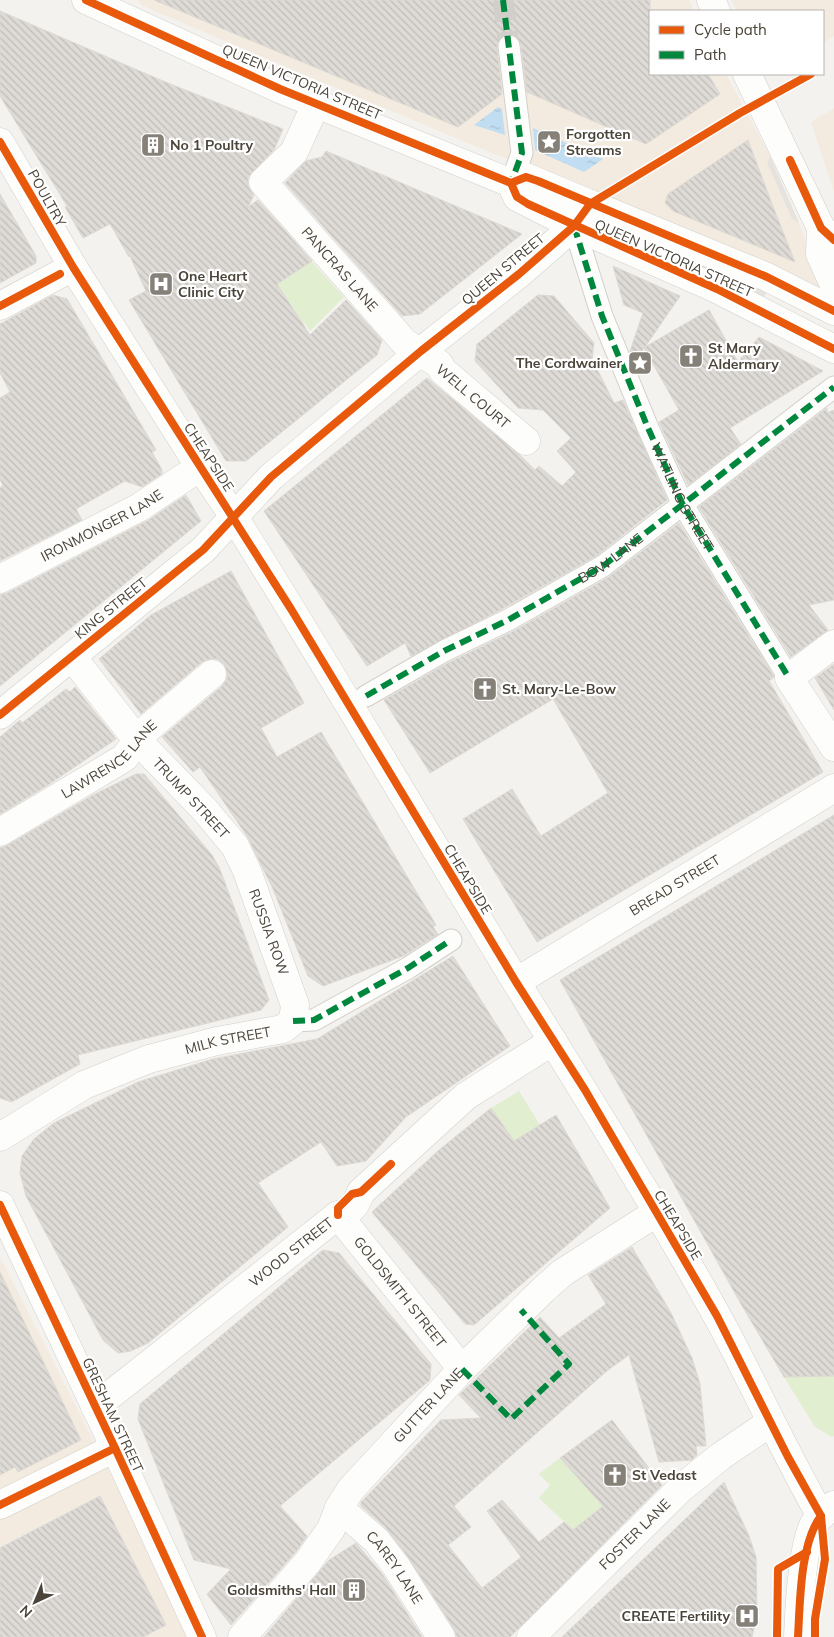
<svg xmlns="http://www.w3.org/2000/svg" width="834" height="1637" font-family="Mulish,sans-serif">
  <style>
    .commercial { fill: #f3ebdf }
    .green { fill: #e1eecf }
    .parking { fill: #e6e3df }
    .water { fill: url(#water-ripples) }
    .building { fill: url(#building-back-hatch); stroke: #dcd9d4 }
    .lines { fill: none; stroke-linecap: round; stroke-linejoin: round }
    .pedestrian-tunnel { stroke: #d2cfca; stroke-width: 21; stroke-dasharray: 21 11; stroke-linecap: butt }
    .pedestrian-casing { stroke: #d2d0cb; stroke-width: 23 }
    .minor-casing { stroke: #d2d0cb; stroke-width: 29 }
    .tertiary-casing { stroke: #d2d0cb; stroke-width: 29 }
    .pedestrian { stroke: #fdfdfc; stroke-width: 21 }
    .minor { stroke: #fdfdfc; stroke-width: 28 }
    .tertiary { stroke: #fdfdfc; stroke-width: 28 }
    .quiet { stroke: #00873e; stroke-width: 6; stroke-dasharray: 12 6; stroke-linecap: butt }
    .cycleway-casing { stroke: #fff; stroke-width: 11 }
    .cycleway { stroke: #e8590c; stroke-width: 8 }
    .labels { text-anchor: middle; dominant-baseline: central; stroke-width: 4.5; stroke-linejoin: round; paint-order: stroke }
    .street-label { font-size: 14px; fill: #4b4439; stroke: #fff }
    .poi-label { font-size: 14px; font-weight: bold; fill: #4b4439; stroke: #fff; text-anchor: start }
  </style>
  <defs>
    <pattern id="water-ripples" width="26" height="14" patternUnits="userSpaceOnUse" patternTransform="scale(1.25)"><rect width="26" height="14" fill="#c0ddf1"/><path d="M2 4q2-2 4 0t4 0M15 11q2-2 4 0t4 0" fill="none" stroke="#a6bfcf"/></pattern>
    <pattern id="building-back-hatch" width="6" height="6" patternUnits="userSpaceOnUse" patternTransform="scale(1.25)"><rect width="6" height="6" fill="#dedbd6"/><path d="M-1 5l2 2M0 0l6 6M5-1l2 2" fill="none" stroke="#c0bdb8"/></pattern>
  </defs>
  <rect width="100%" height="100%" fill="#f4f2ee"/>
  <!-- commercial -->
  <g class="commercial">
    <path d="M137,0H689L694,11H650V74H726L770,156L767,163L792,219L799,223L824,291L307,76L143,6Z"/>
    <path d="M731,0H834V36L823,43V11H737Z"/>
    <path d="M834,108V192L811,122Z"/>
    <path d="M0,1257L123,1499L190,1637H0Z"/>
  </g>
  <!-- green -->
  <g class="green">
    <path d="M311,261L344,297L310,331L305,323L303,324L277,284Z"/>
    <path d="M519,1091L540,1125L514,1141L491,1108Z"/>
    <path d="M834,1376V1436L832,1437L815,1427L784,1377Z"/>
    <path d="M560,1458L603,1506L573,1530L539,1498L550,1485L539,1474Z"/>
  </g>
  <!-- parking -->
  <g class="parking">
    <path d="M770,156L799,223L792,219L767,163Z"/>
    <path d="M649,238L767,291L763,299L646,245Z"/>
  </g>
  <!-- water -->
  <g class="water">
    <path d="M498,107L502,109L505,135L474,125Z"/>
    <path d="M533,128L603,159L584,172L535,150Z"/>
  </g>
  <!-- building -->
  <g class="building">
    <path d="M154,0H650V74H708L720,94L646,144L527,92L521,44L514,35L507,34L498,41L497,47L502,94L458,127Z"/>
    <path d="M0,11L163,81L283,129L274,150L248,177V186L254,195L248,207L258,200L312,261L277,284L310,335L346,300L382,340L377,355L246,461H226L129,300L146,291L130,256L129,257L110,224L83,238L65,207L67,206L0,96Z"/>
    <path d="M748,140L772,204L795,262L673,211L665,203L668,194Z"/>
    <path d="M326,151L446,202L522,234L420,314L402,316L285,183L306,161L322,157Z"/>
    <path d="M0,194L36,256V263L0,283Z"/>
    <path d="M613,266L680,296L645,347L709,310L738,362L759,337L823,371L730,428L741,444L688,485L659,422L679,410L644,348L635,362L630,351L643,313L624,305Z"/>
    <path d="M53,295L67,299L156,450L152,452L162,470V474L142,487L125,481L76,509L82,520L0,561V488L3,485L0,480V398L10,392L0,373V324Z"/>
    <path d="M538,295L554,296L594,343L592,359L614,403L623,400L667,500L596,556L502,609L411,656L405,643L367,666L264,511L427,378L520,455L535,470L539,466L562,486L576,472L557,451L571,438L543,410L518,408L475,361L477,344Z"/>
    <path d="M827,408V413L834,410V600L809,605L828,630L791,657L699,507Z"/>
    <path d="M186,495L201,521L0,686V595L7,593L147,521Z"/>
    <path d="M679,523L774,677L769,681L823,772L537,942L463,819L512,789L541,836L608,793L553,699L430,773L384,700L450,662L514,631L609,577Z"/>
    <path d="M231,571L304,703L261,728L277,757L321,732L436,925L433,927L438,934L403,956L323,986L308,976L273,889L247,836L200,767L193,772L162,737L222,686L227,679V672L224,664L217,659H210L202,662L141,714L99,659L151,615Z"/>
    <path d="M834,664V710L815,678Z"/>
    <path d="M75,687L116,739L48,785L0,814V737L20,720L22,723L66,689L70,692Z"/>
    <path d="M136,774H144L212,855L219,867L269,1000L261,1010L78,1055L80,1064L17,1099L11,1102L0,1098V848L8,845L93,795Z"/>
    <path d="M834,815V1376L784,1377L741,1304L560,980Z"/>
    <path d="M453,956L510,1046L406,1117L366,1161L337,1166L321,1142L258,1183L288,1227L148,1343L131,1351L118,1353L103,1340L26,1196L20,1173L22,1156L34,1139L54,1123L138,1082L213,1059L317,1039Z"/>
    <path d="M491,1108L514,1141L556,1115L610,1208L474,1325L465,1324L372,1212L439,1150Z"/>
    <path d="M632,1247L671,1313L692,1358L700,1384L706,1446H696L697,1455L692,1460L659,1462L629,1355L608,1370L454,1506L471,1527L448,1545L482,1588L521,1557L487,1511L502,1500L539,1542L564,1522L573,1530L603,1506L560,1458L612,1420L662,1485L510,1637H457L454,1629L408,1557L386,1528L361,1506V1502L441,1420L481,1418L459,1395L540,1317L559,1338L606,1304L588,1275Z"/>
    <path d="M323,1250L339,1253L431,1364L430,1380L280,1506L307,1536L295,1553L231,1625L207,1594L231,1569L194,1560L138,1419L140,1404Z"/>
    <path d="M0,1272L81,1440L18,1472L15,1467L0,1475Z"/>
    <path d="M724,1482L749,1536L756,1557L757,1616L752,1637H562Z"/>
    <path d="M100,1496L166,1625L143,1637H0V1548Z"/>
    <path d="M356,1543L383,1575L422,1637H264L329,1560Z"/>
  </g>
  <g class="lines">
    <!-- pedestrian-tunnel -->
    <path class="pedestrian-tunnel" d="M503,0L509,46"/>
    <defs>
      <g id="pedestrian">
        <path d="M509,46L522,153L511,183"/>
        <path d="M574,226L602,316L648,428L683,505L789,678"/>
        <path id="s1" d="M366,696L444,651L508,620L603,566L834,387"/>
        <path d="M293,1021L314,1020L408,968L451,940"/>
      </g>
      <g id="minor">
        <path d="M86,0L280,89L511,183L517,197L574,226"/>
        <path id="s2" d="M316,104L294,152L263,182L405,343L439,364L443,371L526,441"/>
        <path d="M511,183L526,177L590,204"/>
        <path d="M0,306L73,267"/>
        <path d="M234,517C330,670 421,826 515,980C583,1091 653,1200 716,1314C753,1381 783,1450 821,1516"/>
        <path id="s3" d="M0,579L140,507L200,467"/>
        <path d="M834,644L789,678L834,747"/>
        <path id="s4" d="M0,832L124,758L147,729L212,674"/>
        <path id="s5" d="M516,982L834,788"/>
        <path id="s6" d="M0,1137L84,1085L149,1059L217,1041L283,1029L293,1021L295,1005L247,871L235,846L204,809L138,741L72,657"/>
        <path id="s7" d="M338,1215L462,1369"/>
        <path id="s8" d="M95,1407L338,1215C352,1213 356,1204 361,1192L466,1096L553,1041"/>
        <path d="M0,1505L115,1448"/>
        <path id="s9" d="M339,1508L376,1540L396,1566L441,1637"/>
        <path id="s10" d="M242,1637L307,1563L331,1529L339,1508L351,1489L462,1369L543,1290L562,1273L656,1213"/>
        <path id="s11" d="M531,1637L680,1489L721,1456L771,1422"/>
      </g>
      <g id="tertiary">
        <path d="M711,0L716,11"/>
        <path d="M747,74L821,228L834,240"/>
        <path d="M0,142L73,267L191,453L234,517"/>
        <path d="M574,226L717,289L834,349"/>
        <path d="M821,228L820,254L834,285"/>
        <path d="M0,715L203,550L271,477L421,351L519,274L574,226L590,204L767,277L834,311"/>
        <path d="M0,1205L115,1448L202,1637"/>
        <path d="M798,1637C799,1611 802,1545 814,1524C819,1516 827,1511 834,1505"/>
      </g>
    </defs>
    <!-- pedestrian casing -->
    <use href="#pedestrian" class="pedestrian-casing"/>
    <!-- minor casing -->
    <use href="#minor" class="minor-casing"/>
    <!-- tertiary casing -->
    <use href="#tertiary" class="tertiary-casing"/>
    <!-- pedestrian -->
    <use href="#pedestrian" class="pedestrian"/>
    <!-- minor -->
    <use href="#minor" class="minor"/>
    <!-- tertiary -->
    <use href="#tertiary" class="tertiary"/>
    <!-- quiet -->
    <g class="quiet">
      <path d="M503,0L522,153L511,183"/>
      <path id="s12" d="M574,226L602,316L648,428L683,505L789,678"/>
      <path d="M366,696L444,651L508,620L603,566L834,387"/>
      <path d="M293,1021L314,1020L408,968L451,940"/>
      <path d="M462,1369L511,1419L569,1364L521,1310"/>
    </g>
    <defs>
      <g id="cycleway">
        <path d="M86,0L280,89L511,183L517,197L528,204L717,289L834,349"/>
        <path d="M0,142L73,267L291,609L516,982L585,1090L717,1316L788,1457L821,1516L825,1559L815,1619V1637"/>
        <path d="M790,160L821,228L834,240"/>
        <path d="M511,183L526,177L538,181L767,277L834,311"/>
        <path d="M0,306L60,274"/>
        <path d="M0,715L203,550L271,477L421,351L519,274L574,226L590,204L740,113L811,74"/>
        <path d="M0,1205L115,1448L202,1637"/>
        <path d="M338,1215V1208L352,1194L361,1192L391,1164"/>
        <path d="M0,1505L115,1448"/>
        <path d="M777,1637L778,1569L807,1552"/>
        <path d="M798,1637C800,1603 800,1543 821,1516"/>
      </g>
    </defs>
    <!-- cycleway casing -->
    <use href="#cycleway" class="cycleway-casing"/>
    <!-- cycleway -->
    <use href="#cycleway" class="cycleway"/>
  </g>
  <!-- icons -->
  <defs>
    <symbol id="sight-square" viewBox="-11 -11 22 22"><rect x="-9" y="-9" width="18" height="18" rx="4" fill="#868178" stroke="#fff"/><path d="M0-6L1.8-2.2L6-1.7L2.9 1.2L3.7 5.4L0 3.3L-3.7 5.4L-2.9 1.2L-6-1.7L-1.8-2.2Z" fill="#fff"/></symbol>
    <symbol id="building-square" viewBox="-11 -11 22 22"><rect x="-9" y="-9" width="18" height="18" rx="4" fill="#868178" stroke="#fff"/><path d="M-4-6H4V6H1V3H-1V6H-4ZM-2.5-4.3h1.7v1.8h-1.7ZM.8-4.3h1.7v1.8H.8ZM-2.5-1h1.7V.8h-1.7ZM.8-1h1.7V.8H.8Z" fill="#fff"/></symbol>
    <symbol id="hospital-square" viewBox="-11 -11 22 22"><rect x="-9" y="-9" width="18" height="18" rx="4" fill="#868178" stroke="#fff"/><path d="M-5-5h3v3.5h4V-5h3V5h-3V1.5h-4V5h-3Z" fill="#fff"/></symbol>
    <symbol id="church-square" viewBox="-11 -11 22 22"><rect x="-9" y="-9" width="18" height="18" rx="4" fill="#868178" stroke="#fff"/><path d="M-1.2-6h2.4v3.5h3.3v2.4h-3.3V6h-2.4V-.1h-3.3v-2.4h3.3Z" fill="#fff"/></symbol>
  </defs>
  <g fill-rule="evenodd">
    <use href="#sight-square" x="535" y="128" width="28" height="28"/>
    <use href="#building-square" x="139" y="131" width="28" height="28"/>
    <use href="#hospital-square" x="147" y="270" width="28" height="28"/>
    <use href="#church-square" x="677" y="342" width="28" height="28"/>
    <use href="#sight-square" x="626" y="349" width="28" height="28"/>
    <use href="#church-square" x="471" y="675" width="28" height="28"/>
    <use href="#church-square" x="601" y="1461" width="28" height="28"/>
    <use href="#building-square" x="340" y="1576" width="28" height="28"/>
    <use href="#hospital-square" x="733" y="1602" width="28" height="28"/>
  </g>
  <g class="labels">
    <!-- street labels -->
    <g class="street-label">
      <text transform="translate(302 82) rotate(23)">QUEEN VICTORIA STREET</text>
      <text transform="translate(47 198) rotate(61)">POULTRY</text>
      <text transform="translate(674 258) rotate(24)">QUEEN VICTORIA STREET</text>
      <text stroke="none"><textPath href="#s2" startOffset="212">PANCRAS LANE</textPath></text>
      <text transform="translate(503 269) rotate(-40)">QUEEN STREET</text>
      <text stroke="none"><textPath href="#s2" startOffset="398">WELL COURT</textPath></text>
      <text transform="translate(209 457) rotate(57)">CHEAPSIDE</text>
      <text stroke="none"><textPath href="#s12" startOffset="292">WATLING STREET</textPath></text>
      <text stroke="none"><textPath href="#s3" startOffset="115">IRONMONGER LANE</textPath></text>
      <text stroke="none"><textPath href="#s1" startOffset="281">BOW LANE</textPath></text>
      <text transform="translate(111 608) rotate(-39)">KING STREET</text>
      <text stroke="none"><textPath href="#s4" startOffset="132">LAWRENCE LANE</textPath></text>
      <text transform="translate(191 798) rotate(47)">TRUMP STREET</text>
      <text transform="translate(468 879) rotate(59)">CHEAPSIDE</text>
      <text stroke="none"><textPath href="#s5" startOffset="186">BREAD STREET</textPath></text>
      <text transform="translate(269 932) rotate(70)">RUSSIA ROW</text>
      <text stroke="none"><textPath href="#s6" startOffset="250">MILK STREET</textPath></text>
      <text transform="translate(678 1225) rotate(59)">CHEAPSIDE</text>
      <text stroke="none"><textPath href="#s8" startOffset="250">WOOD STREET</textPath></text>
      <text stroke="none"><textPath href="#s7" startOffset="99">GOLDSMITH STREET</textPath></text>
      <text stroke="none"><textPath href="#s10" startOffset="299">GUTTER LANE</textPath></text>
      <text transform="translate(113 1415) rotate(65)">GRESHAM STREET</text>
      <text stroke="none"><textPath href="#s11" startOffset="146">FOSTER LANE</textPath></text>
      <text stroke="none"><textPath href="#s9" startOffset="82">CAREY LANE</textPath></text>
    </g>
    <!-- poi labels -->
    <g class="poi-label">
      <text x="566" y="134">Forgotten<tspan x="566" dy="16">Streams</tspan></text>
      <text x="170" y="145">No 1 Poultry</text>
      <text x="178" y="276">One Heart<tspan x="178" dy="16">Clinic City</tspan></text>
      <text x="708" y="348">St Mary<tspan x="708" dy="16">Aldermary</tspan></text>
      <text x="622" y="363" text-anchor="end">The Cordwainer</text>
      <text x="502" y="689">St. Mary-Le-Bow</text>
      <text x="632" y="1475">St Vedast</text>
      <text x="336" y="1590" text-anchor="end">Goldsmiths' Hall</text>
      <text x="730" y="1616" text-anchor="end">CREATE Fertility</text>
    </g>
  </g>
  <!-- legend -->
  <rect x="649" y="10" width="175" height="65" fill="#ffffff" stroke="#b7b4b0"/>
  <rect x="659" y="26" width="25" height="8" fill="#e8590c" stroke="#b7b4b0"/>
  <text x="694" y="35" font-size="15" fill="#4b4439">Cycle path</text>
  <rect x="659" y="51" width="25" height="8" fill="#00873e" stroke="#b7b4b0"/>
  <text x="694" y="60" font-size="15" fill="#4b4439">Path</text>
  <!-- north arrow -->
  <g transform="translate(35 1602) rotate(224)" stroke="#ffffff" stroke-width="4" paint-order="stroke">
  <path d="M0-4L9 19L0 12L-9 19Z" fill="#4b4439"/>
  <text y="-8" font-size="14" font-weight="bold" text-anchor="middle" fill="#4b4439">N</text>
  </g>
</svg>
